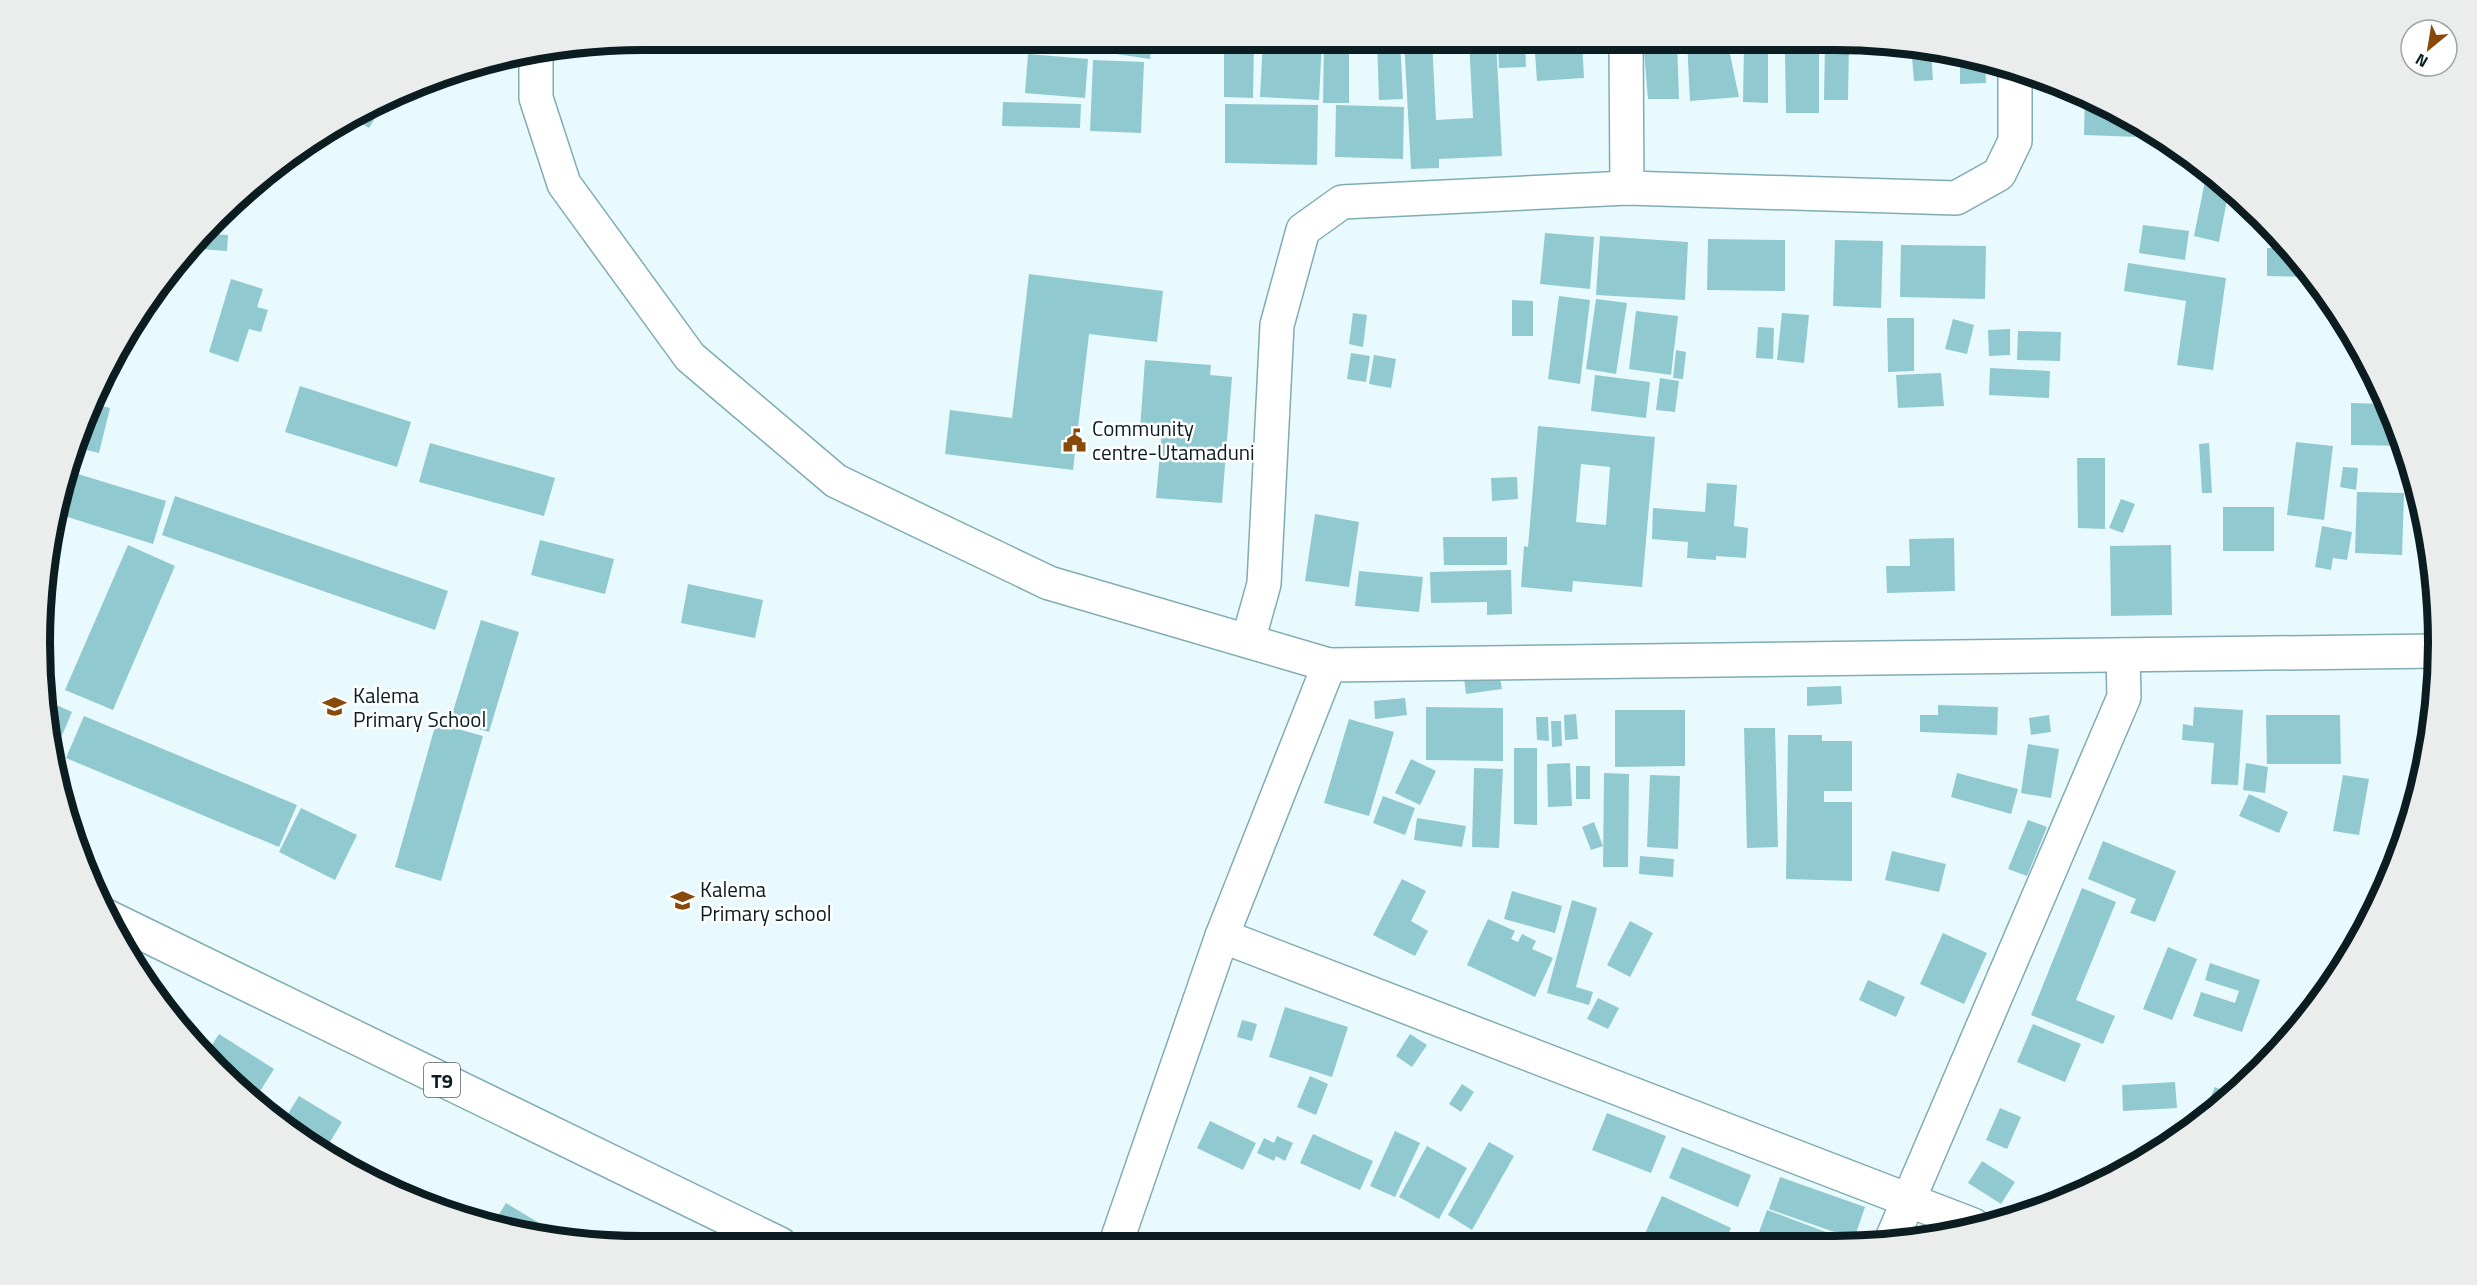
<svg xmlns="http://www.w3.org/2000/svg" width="2477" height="1285" font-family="'Titillium Web',sans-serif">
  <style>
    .building { fill: #91c9d1; fill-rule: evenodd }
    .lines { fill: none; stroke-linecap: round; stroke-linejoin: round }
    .street-casing { stroke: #80acb4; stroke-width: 36 }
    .secondary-casing { stroke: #80acb4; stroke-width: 36 }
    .highway-casing { stroke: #80acb4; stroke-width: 36 }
    .street { stroke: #fff; stroke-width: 33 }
    .secondary { stroke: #fff; stroke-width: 33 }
    .highway { stroke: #fff; stroke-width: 33 }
    .labels { text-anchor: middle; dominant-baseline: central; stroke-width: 5; stroke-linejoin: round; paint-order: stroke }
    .shield { fill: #fff; stroke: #546163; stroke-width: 1.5 }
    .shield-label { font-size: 20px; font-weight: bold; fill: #0b1d20 }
    .poi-label { font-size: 21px; fill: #0b1d20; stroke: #fff; text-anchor: start }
    .rim { fill: none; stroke: #0b1d20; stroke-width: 8 }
  </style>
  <rect width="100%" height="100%" fill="#e8fafd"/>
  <!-- building -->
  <g class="building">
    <path d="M1033,39H1091L1089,54L1033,46Z"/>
    <path d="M1097,39L1152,40L1150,59L1096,51Z"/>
    <path d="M1224,40H1254L1253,98L1224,97Z"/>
    <path d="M1263,40H1322L1319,100L1260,97Z"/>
    <path d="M1324,40H1349V103H1323Z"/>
    <path d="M1377,40H1400L1403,99L1379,100Z"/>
    <path d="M1404,40H1432L1436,120L1473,118L1469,40H1496L1502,156L1439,159V168L1411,169Z"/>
    <path d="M1498,40H1525L1526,67L1499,68Z"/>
    <path d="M1534,40H1582L1584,78L1537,81Z"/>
    <path d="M1643,40H1677L1679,99H1648Z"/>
    <path d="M1687,40H1727L1739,97L1690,101Z"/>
    <path d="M1825,43H1849L1848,100H1824Z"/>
    <path d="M1744,44H1768V103L1743,102Z"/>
    <path d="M1911,46L1931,50L1933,80L1914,81Z"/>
    <path d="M1785,51H1819V113H1786Z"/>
    <path d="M1028,54L1088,59L1085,98L1025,93Z"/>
    <path d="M1960,55L1985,59L1986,83L1960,84Z"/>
    <path d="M1093,60L1144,62L1141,133L1090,131Z"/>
    <path d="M2085,95L2102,101L2139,125V137L2084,135Z"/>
    <path d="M1003,102L1081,104L1080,128L1002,126Z"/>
    <path d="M1225,104L1318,105L1317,165L1225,163Z"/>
    <path d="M1336,105L1404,107L1403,159L1335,157Z"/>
    <path d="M372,106L380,110L369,128L349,116Z"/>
    <path d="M2153,134L2173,146L2177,148L2153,147Z"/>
    <path d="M2207,171L2229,189L2219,242L2194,236Z"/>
    <path d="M2143,225L2189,231L2185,260L2139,253Z"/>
    <path d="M202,233L228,235L227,251L200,249Z"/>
    <path d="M1545,233L1594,237L1590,289L1540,284Z"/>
    <path d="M1600,236L1688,242L1685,300L1596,295Z"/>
    <path d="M1708,239L1785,240V291L1707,290Z"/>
    <path d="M1835,240L1883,241L1881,308L1833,306Z"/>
    <path d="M1901,245L1986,246L1985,299L1900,297Z"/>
    <path d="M2267,248H2291L2312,277L2267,276Z"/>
    <path d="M2128,263L2226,278L2213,370L2177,365L2186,301L2124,291Z"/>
    <path d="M1029,274L1163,291L1157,342L1089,334L1073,470L945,454L950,410L1012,418Z"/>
    <path d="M231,279L263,289L257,307L268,310L261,332L249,329L238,362L209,352Z"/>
    <path d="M1559,296L1590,300L1580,384L1548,379Z"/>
    <path d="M1596,299L1627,303L1616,374L1586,369Z"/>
    <path d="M1512,300L1533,301V336H1512Z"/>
    <path d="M1636,311L1678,316L1671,375L1629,369Z"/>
    <path d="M1353,313L1367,315L1363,347L1349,344Z"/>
    <path d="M1782,313L1809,315L1804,363L1777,360Z"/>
    <path d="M1887,318H1914V371L1888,372Z"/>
    <path d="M1953,319L1974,325L1967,354L1945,349Z"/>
    <path d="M1758,327L1774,328L1773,359L1756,358Z"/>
    <path d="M2010,329V355L1989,356L1988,330Z"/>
    <path d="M2018,331L2061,332L2060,361L2017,360Z"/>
    <path d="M1676,350L1686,352L1683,379L1673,378Z"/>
    <path d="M1351,353L1370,356L1366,382L1347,379Z"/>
    <path d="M1374,355L1396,359L1391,388L1369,384Z"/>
    <path d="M1145,360L1211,365L1210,375L1232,377L1222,503L1156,498L1162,430L1140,429Z"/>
    <path d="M1990,368L2050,371L2049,398L1989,395Z"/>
    <path d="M1941,373L1944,406L1898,408L1896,375Z"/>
    <path d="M1595,375L1650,382L1646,418L1591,411Z"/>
    <path d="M1660,378L1679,381L1675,412L1656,410Z"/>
    <path d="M300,386L411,422L397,467L285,432Z"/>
    <path d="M89,403L110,408L99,453L73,447Z"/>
    <path d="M2351,403L2386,404L2405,446L2351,445Z"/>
    <path d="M1538,426L1655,437L1642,587L1573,581L1572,592L1521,587L1524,546L1528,547ZM1581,464L1610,467L1606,525L1576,522Z"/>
    <path d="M2296,442L2333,446L2324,520L2287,515Z"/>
    <path d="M430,443L555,478L544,516L419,482Z"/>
    <path d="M2209,443L2212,493H2202L2199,444Z"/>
    <path d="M2077,458H2105V529L2078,528Z"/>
    <path d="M2343,467L2358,468L2356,490L2340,487Z"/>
    <path d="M65,470L166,501L153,544L55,513Z"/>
    <path d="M1517,477L1518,499L1492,501L1491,478Z"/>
    <path d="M1707,483L1737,485L1734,526L1748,528L1746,558L1716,556V560L1687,558L1688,542L1652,539L1653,508L1705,512Z"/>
    <path d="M2357,492L2404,493L2402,555L2355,553Z"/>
    <path d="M175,496L448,591L435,630L162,535Z"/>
    <path d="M2121,499L2135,504L2123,533L2109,528Z"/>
    <rect x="2223" y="507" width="51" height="44"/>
    <path d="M1315,514L1359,522L1349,587L1305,581Z"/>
    <path d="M2322,526L2352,532L2347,560L2333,558L2331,570L2315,567Z"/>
    <path d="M1443,537H1507V565H1444Z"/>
    <path d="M1954,538L1955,591L1887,593L1886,566H1910L1909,539Z"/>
    <path d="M540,540L614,559L605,594L531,575Z"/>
    <path d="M128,545L175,566L113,710L65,690Z"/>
    <path d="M2171,545L2172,615L2111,616L2110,546Z"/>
    <path d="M1511,570L1512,614L1487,615V602L1431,603L1430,572Z"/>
    <path d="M1359,571L1423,577L1419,612L1355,606Z"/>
    <path d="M688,584L763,600L755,638L681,623Z"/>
    <path d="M481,620L519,632L489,732L450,721Z"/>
    <path d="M1499,672L1502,689L1466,694L1464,677Z"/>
    <path d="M1841,686L1842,704L1807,706V687Z"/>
    <path d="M1405,698L1407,715L1375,719L1374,701Z"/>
    <path d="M43,699L72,712L54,754L52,753Z"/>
    <path d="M1938,705L1998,707L1997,735L1920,732V715H1938Z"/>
    <path d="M1426,707L1503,708V761L1426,760Z"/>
    <path d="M2194,707L2243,710L2238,785L2211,784L2214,743L2182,740L2183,724L2193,726Z"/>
    <path d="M1615,710H1685V766L1615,767Z"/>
    <path d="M1576,714L1578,739L1565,740L1564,715Z"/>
    <path d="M2049,715L2051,732L2031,735L2029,718Z"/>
    <path d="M2266,715H2340L2341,764H2267Z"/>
    <path d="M84,716L297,805L279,847L66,758Z"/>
    <path d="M1536,717H1548L1549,741L1537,740Z"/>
    <path d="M1349,719L1394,732L1369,816L1324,803Z"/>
    <path d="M1551,721H1561L1562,746L1552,747Z"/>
    <path d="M436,723L483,736L441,881L395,867Z"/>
    <path d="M1744,728H1775L1778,847L1747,848Z"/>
    <path d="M1788,735H1822V741H1852V791H1824V802H1852V881L1786,879Z"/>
    <path d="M2028,744L2059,749L2051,798L2021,793Z"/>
    <path d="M1514,748H1537V825L1514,824Z"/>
    <path d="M1411,759L1436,771L1420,805L1395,793Z"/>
    <path d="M1570,763L1572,806L1548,807L1547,764Z"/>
    <path d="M2246,763L2268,767L2265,793L2243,790Z"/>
    <rect x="1576" y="766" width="14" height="33"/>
    <path d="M1474,768L1503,769L1499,848L1472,847Z"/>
    <path d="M1604,773L1629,774L1628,867H1603Z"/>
    <path d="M1957,773L2018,789L2011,814L1951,797Z"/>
    <path d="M1650,775L1680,776L1678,849L1647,847Z"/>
    <path d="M2343,775L2369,779L2359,835L2333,831Z"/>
    <path d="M2249,794L2288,812L2279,833L2239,816Z"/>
    <path d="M1383,796L1415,808L1405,835L1373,823Z"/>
    <path d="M301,808L357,835L335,880L279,852Z"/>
    <path d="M1417,818L1466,826L1462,847L1414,840Z"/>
    <path d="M2028,820L2047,827L2027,876L2008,869Z"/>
    <path d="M1594,822L1603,846L1591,850L1582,827Z"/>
    <path d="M2103,841L2176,871L2155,922L2130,913L2136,899L2088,879Z"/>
    <path d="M1892,851L1946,864L1939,892L1885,880Z"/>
    <path d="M1640,856L1674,859L1673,877L1639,874Z"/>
    <path d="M1402,879L1426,891L1411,921L1428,931L1415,956L1373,935Z"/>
    <path d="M2082,888L2116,902L2076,1000L2115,1016L2103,1044L2031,1015Z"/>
    <path d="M1512,891L1562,906L1555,933L1504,919Z"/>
    <path d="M1572,900L1597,908L1576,987L1593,992L1589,1005L1547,993Z"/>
    <path d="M1488,919L1515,931L1511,939L1518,942L1522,934L1536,941L1532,949L1553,958L1535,997L1467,965Z"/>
    <path d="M1630,921L1653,933L1630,977L1607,965Z"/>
    <path d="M1943,933L1987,953L1964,1004L1920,984Z"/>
    <path d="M2168,947L2197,959L2172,1020L2143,1009Z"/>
    <path d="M2210,963L2260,980L2242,1032L2193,1016L2201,992L2235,1003L2239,991L2205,980Z"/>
    <path d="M1868,980L1905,997L1896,1017L1859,1000Z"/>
    <path d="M1598,998L1619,1008L1608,1029L1587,1019Z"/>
    <path d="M1285,1007L1348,1027L1332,1077L1269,1057Z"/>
    <path d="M1242,1020L1257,1024L1252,1041L1237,1037Z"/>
    <path d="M2033,1024L2081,1044L2065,1082L2017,1062Z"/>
    <path d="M219,1034L274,1069L254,1101L216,1069L205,1056Z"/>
    <path d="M1410,1034L1427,1045L1412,1067L1396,1056Z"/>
    <path d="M1310,1076L1328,1084L1316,1115L1297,1107Z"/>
    <path d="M2175,1082L2177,1108L2123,1111L2122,1085Z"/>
    <path d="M1462,1084L1474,1092L1461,1112L1449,1104Z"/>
    <path d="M2215,1087L2229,1093L2203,1115Z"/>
    <path d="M299,1096L342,1122L324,1152L281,1125Z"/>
    <path d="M2000,1108L2021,1117L2007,1149L1986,1140Z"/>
    <path d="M1607,1113L1666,1136L1651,1173L1592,1150Z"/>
    <path d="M1210,1121L1256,1143L1243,1170L1197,1148Z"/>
    <path d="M1395,1131L1420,1143L1395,1197L1370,1186Z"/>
    <path d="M1313,1134L1373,1161L1360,1190L1300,1163Z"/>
    <path d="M1277,1136L1293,1143L1285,1161L1276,1156L1274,1161L1257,1153L1264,1138L1274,1143Z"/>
    <path d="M1489,1142L1514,1156L1472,1230L1448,1215Z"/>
    <path d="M1427,1146L1467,1168L1439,1219L1399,1197Z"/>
    <path d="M1682,1147L1751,1175L1738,1207L1669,1178Z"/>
    <path d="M1982,1161L2015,1182L2001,1204L1968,1183Z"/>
    <path d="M1780,1177L1865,1207L1854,1239L1769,1209Z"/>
    <path d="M1662,1196L1731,1228L1725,1241L1641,1242Z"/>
    <path d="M506,1203L564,1238L492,1226Z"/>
    <path d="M1767,1210L1850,1241H1775L1758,1235Z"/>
  </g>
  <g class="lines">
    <defs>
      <g id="street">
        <path d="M1626,40L1627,188"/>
        <path d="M536,50V98L564,184L690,357L836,481L1049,583L1329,665"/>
        <path d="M1248,641L1264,584L1277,325L1303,230L1342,202L1627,188L1956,198L1999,174L2015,141V69"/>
        <path d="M1222,936L1973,1225"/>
        <path d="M1891,1241L2124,697L2123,655"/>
      </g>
      <path id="secondary" d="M1116,1243L1222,936L1329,665L2436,651"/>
      <path id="highway" d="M104,915L780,1244"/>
    </defs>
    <!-- street casing -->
    <use href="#street" class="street-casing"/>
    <!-- secondary casing -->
    <use href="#secondary" class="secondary-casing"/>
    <!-- highway casing -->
    <use href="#highway" class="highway-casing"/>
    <!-- street -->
    <use href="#street" class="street"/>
    <!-- secondary -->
    <use href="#secondary" class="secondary"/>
    <!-- highway -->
    <use href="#highway" class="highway"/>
  </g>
  <!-- icons -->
  <defs>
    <symbol id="civic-bare" viewBox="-9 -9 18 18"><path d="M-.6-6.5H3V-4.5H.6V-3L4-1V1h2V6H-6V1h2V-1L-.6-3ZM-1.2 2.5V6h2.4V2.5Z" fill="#884a0b" stroke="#fff" stroke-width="2.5" paint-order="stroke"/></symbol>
    <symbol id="school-bare" viewBox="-9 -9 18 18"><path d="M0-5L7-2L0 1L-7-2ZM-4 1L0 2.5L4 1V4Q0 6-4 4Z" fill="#884a0b" stroke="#fff" stroke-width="2.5" paint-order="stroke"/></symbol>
  </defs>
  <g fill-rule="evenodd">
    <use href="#civic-bare" x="1058" y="424" width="33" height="33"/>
    <use href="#school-bare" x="318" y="690" width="33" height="33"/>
    <use href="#school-bare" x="666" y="884" width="33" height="33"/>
  </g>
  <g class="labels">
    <!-- shield labels -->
    <rect class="shield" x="424" y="1063" width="36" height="34" rx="4.5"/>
    <g class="shield-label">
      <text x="442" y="1080">T9</text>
    </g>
    <!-- poi labels -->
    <g class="poi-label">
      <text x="1092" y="428">Community<tspan x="1092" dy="24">centre-Utamaduni</tspan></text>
      <text x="353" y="695">Kalema<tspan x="353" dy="24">Primary School</tspan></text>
      <text x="700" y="889">Kalema<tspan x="700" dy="24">Primary school</tspan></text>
    </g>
  </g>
  <!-- crop -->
  <path d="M0 0H2477V1285H0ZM643 50H1835A593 593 0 0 1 2428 643V643A593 593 0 0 1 1835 1236H643A593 593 0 0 1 50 643V643A593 593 0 0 1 643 50Z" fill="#ebeded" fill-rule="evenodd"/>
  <path class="rim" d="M643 50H1835A593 593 0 0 1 2428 643V643A593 593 0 0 1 1835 1236H643A593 593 0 0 1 50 643V643A593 593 0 0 1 643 50Z"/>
  <!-- north arrow -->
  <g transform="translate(2429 48) rotate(210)"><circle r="28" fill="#ffffff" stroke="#9da5a6" stroke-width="1.5"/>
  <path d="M0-4.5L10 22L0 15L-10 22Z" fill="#884a0b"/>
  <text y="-9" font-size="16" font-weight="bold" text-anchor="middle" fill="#0b1d20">N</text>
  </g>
</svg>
